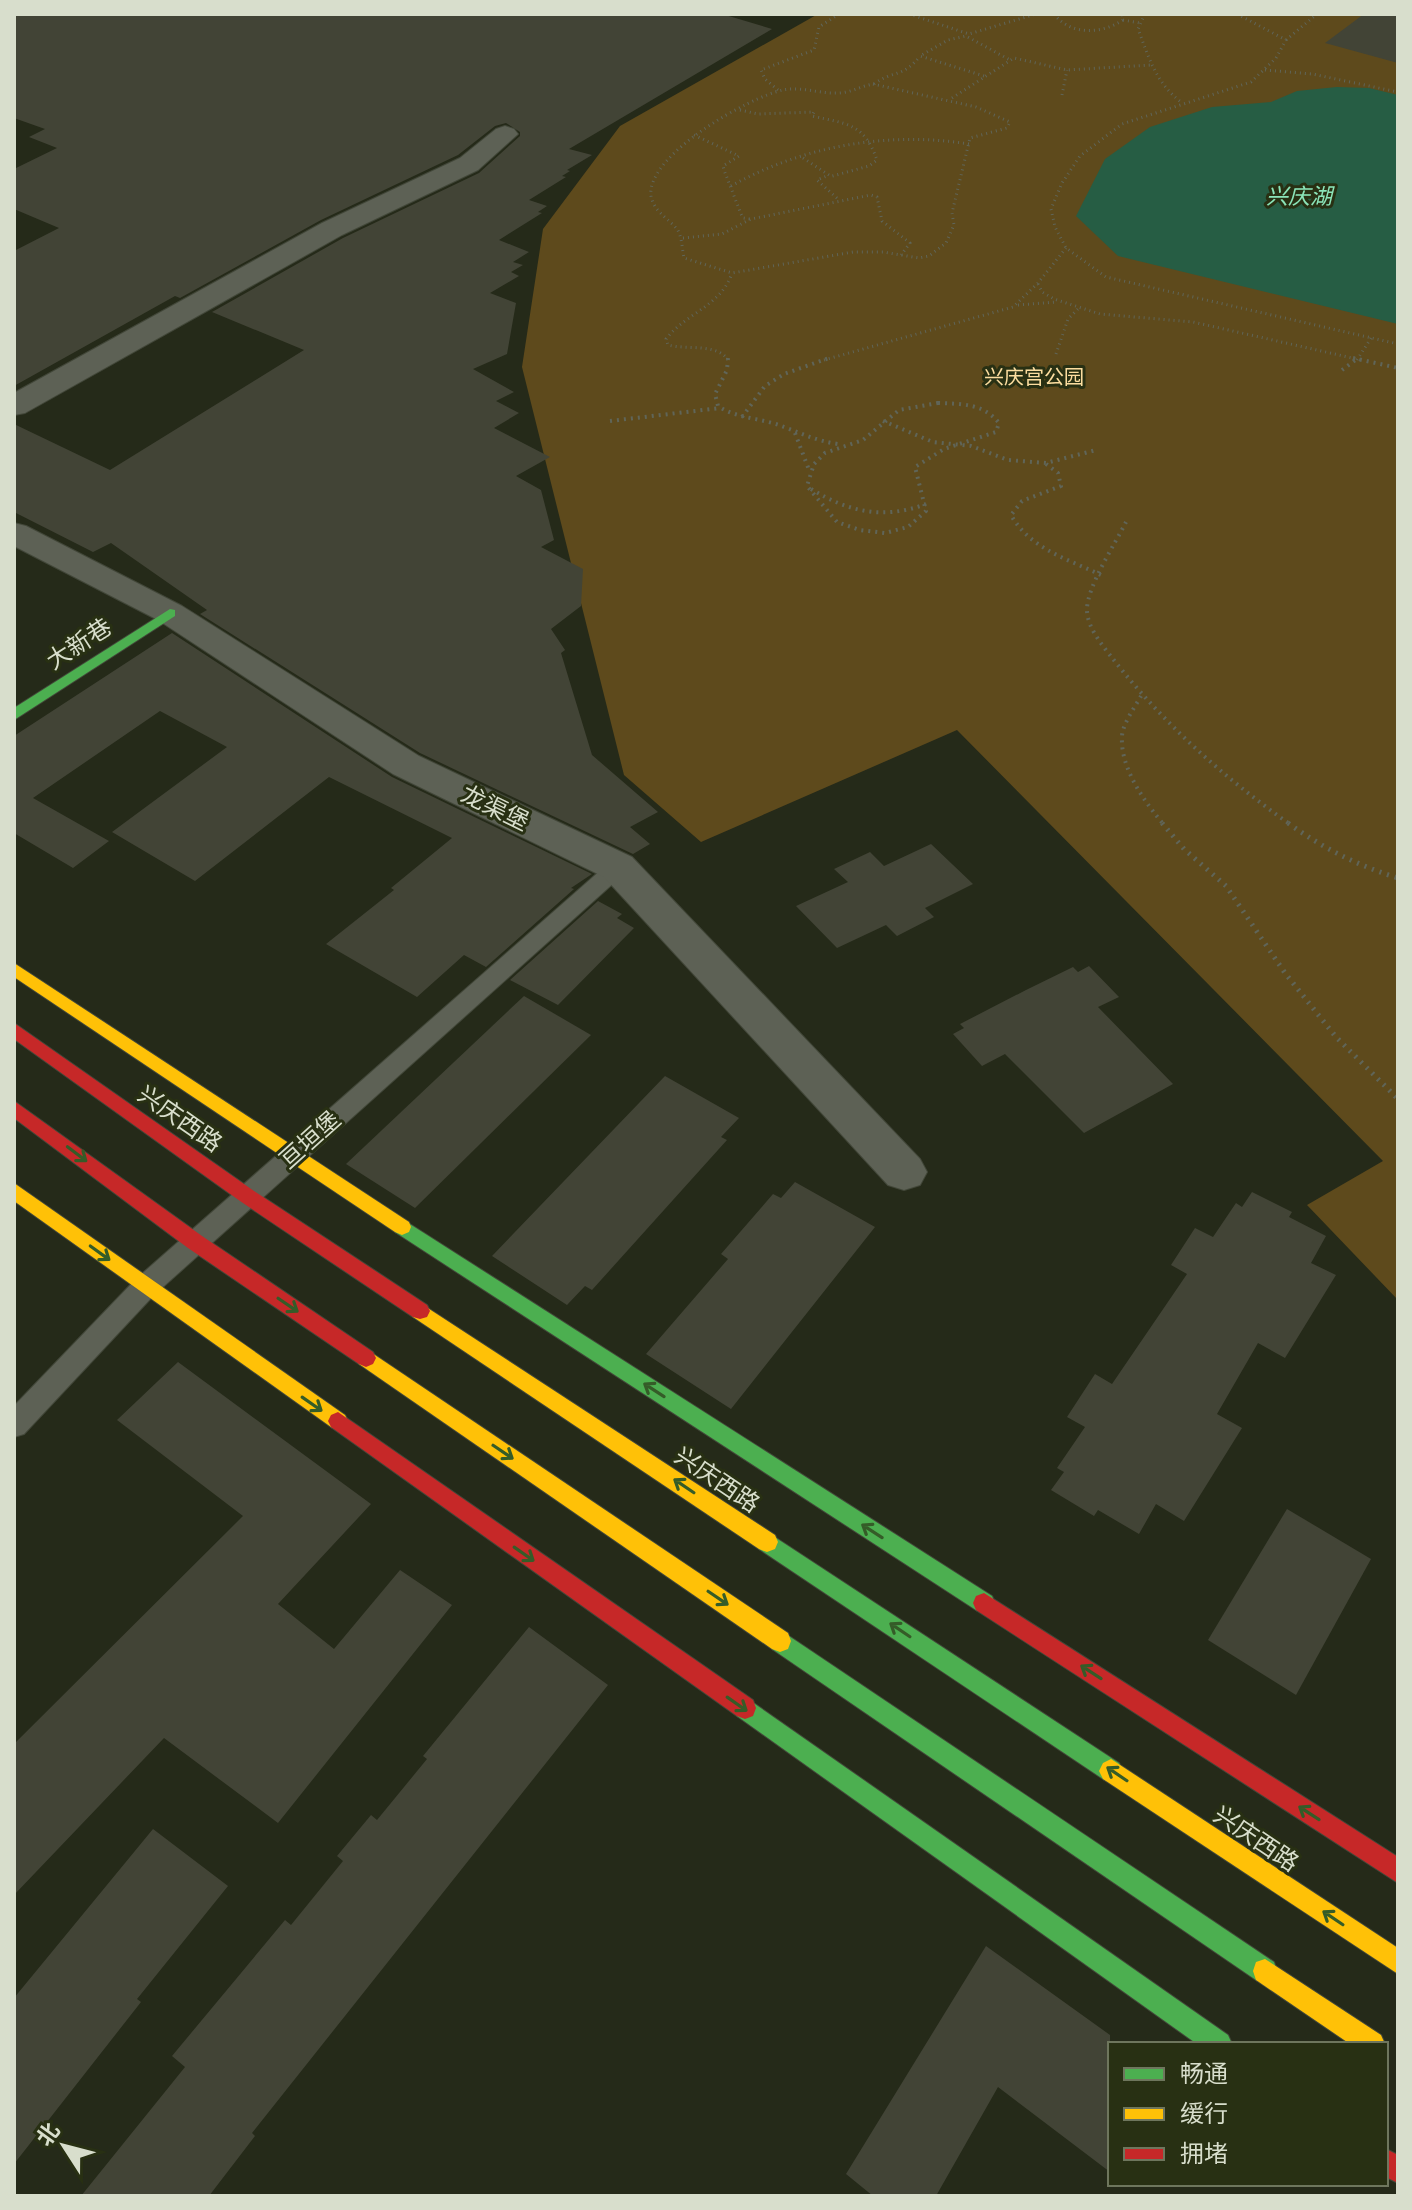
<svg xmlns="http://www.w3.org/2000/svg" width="1412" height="2210" font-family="'Work Sans','Noto Sans SC',sans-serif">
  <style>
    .green { fill: #5e4a1c }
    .water { fill: #265d44 }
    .building { fill: #424436 }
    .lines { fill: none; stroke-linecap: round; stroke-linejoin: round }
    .lane-casing { stroke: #424739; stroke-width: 2 }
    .street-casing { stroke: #424739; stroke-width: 2 }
    .fast-casing { stroke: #424739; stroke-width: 2 }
    .slow-casing { stroke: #424739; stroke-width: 2 }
    .jam-casing { stroke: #424739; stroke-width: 2 }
    .path-far2 { stroke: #606558; stroke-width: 3; stroke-dasharray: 1 4; stroke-linecap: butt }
    .path-far1 { stroke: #606558; stroke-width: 4; stroke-dasharray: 2 5; stroke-linecap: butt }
    .path { stroke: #606558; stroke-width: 5; stroke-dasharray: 2 6; stroke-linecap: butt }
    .lane { fill: #5d6155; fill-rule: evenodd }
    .street { fill: #5d6155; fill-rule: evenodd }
    .fast { fill: #4caf50; fill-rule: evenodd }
    .slow { fill: #ffc107; fill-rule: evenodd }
    .jam { fill: #c62828; fill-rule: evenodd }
    .oneway { stroke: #355c28 }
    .labels { text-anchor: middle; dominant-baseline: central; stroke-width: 6; stroke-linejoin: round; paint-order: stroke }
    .far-park-label { font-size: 20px; fill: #fcdd9f; stroke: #283013 }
    .far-water-label { font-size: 22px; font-style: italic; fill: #8be5b9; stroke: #283013 }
    .street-label { font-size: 24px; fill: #d8decc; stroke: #283013 }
  </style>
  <rect width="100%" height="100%" fill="#252a19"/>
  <!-- green -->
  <path class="green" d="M818,14H1398V1300L1307,1205L1383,1161L957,730L701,842L624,775L522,367L543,229L620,126Z"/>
  <!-- water -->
  <path class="water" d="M1337,87L1369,88L1398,95V324L1118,256L1076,216L1105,159L1150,127L1212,107L1271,102L1297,91Z"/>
  <!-- building -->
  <g class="building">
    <path d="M14,14H722L772,29L569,149L592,155L567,170L570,171L562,176L566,177L529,200L547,206L538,212L542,213L499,240L529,252L513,262L523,265L511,272L519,276L490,293L516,303L507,354L473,369L514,392L496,401L519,413L494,428L550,457L516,476L541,490L554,540L541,547L583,569L581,606L551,629L565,650L561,653L592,755L658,812L630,827L650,844L633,854L420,753L200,614L207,610L111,543L93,552L14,512V424L110,470L304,350L212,312L343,238L479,173L520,136V132L506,123L495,126L458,155L321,220L180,298L175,296L14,386V251L59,228L14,209V169L57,148L29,137L45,129L14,118Z"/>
    <path d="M1364,14H1398V63L1325,43Z"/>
    <path d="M172,633L392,777L592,874L571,888L574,889L486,967L464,955L417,997L326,944L394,890L391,888L452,838L329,777L195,881L112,832L227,747L160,711L33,798L109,841L73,868L14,833V736Z"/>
    <path d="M931,844L973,884L925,908L934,917L897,936L886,925L837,948L796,906L848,882L834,869L870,852L884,866Z"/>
    <path d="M598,901L622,914L617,918L634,928L558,1005L510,980Z"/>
    <path d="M1089,966L1119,997L1098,1007L1173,1084L1084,1133L1005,1054L982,1066L953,1034L964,1028L960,1024L1026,990L1073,967L1078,972Z"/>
    <path d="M524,996L591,1035L415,1208L346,1164Z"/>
    <path d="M665,1076L739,1118L721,1137L727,1140L592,1290L585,1286L567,1305L492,1256Z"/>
    <path d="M795,1182L875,1227L731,1409L646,1354L728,1259L721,1254L773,1194L781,1198Z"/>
    <path d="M1252,1192L1292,1212L1289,1217L1326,1236L1311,1263L1336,1275L1285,1358L1258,1343L1217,1414L1242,1428L1184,1521L1156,1504L1139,1534L1098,1510L1094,1516L1051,1490L1064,1472L1057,1468L1085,1427L1067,1417L1095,1374L1112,1384L1187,1274L1171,1265L1195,1228L1213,1237L1236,1203L1242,1207Z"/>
    <path d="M178,1362L371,1504L278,1604L334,1649L400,1570L452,1605L278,1823L164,1738L14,1895V1744L243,1516L117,1420Z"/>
    <path d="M1287,1509L1371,1559L1296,1695L1208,1640Z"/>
    <path d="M529,1627L608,1685L252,2133L255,2136L209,2196H81L185,2067L172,2056L285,1920L291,1925L343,1861L337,1856L371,1815L377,1820L427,1759L423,1756Z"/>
    <path d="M153,1829L228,1886L137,1999L141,2002L14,2164V1998Z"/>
    <path d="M986,1946L1110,2035V2172L998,2087L936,2196H873L846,2174Z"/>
  </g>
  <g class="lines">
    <defs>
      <path id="lane" d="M618,859L626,862L629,867L626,872L154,1295L24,1434L14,1437V1406L136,1279L610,862Z"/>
      <g id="street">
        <path d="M505,126L514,129L518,134L478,170L342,235L25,413L14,415V393L322,223L460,158L496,129Z"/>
        <path d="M14,523L26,526L182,606L419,756L632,857L920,1159L927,1172L920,1185L904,1190L888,1185L604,877L393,774L158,620L14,546Z"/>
      </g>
      <g id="fast">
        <path d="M170,609L175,610V616L14,720V708Z"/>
        <path d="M402,1219L992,1596L995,1603L992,1610L984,1613L976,1610L395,1232L393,1227L395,1222Z"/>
        <path d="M767,1532L1119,1763L1123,1771L1119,1779L1111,1783L1103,1779L759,1549L756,1542L759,1535Z"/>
        <path d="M780,1630L1274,1962L1277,1971L1274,1980L1265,1983L1256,1980L772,1649L769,1641L772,1633Z"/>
        <path d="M745,1697L1228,2035L1232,2044H1197L737,1716L734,1708L737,1700Z"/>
      </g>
      <g id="slow">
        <path d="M14,963L409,1222L411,1227L409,1232L402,1235L395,1232L14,977Z"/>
        <path d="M14,1183L345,1415L348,1421L345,1427L338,1430L331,1427L14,1201Z"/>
        <path d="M420,1303L775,1535L778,1542L775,1549L767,1552L759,1549L413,1317L410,1311L413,1305Z"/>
        <path d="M366,1349L788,1633L791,1641L788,1649L780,1652L772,1649L359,1364L356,1358L359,1352Z"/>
        <path d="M1111,1759L1398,1948V1974L1103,1779L1099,1771L1103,1763Z"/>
        <path d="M1265,1959L1381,2035L1385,2044H1350L1256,1980L1253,1971L1256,1962Z"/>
      </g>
      <g id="jam">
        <path d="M14,1023L254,1191L427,1305L430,1311L427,1317L420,1319L413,1317L240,1201L14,1039Z"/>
        <path d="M14,1101L202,1236L373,1352L376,1358L373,1364L366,1367L359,1364L188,1248L14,1118Z"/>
        <path d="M338,1412L753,1700L756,1708L753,1716L745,1719L737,1716L331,1427L328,1421L331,1415Z"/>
        <path d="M984,1593L1398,1857V1883L976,1610L973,1603L976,1596Z"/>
        <path d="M1386,2149L1398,2155V2183L1386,2177Z"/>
      </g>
    </defs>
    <!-- lane casing -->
    <use href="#lane" class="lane-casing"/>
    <!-- street casing -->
    <use href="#street" class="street-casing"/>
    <!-- fast casing -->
    <use href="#fast" class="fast-casing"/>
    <!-- slow casing -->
    <use href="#slow" class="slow-casing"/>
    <!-- jam casing -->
    <use href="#jam" class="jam-casing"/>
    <!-- path-far2 -->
    <g class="path-far2">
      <path d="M909,14L969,34L1036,14"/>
      <path d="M1054,14C1071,36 1102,34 1123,20L1122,14"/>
      <path d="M1145,14L1138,29C1149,58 1156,83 1181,102"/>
      <path d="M1237,14L1286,40L1276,58L1251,82L1122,124L1080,156L1062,183L1051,209L1055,227L1066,248L1106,277L1398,344"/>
      <path d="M1123,20L1140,23"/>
      <path d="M1286,40L1317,14"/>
      <path d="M1265,70L1312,74L1398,92"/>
      <path d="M984,76L920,56L948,40L966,36L1010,60"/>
      <path d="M873,84L976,107L1010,122L1007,128L970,138L952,213L954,225L946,243L929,256L919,258L883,252H853L732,273L684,258C682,249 682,236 677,229C668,218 654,212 651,196C646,155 749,97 783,90C801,86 819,94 838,93C850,93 861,86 873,84Z"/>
      <path d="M874,84C893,70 903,78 920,56"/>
      <path d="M778,90L765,79L761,70L814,50L819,27L839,14"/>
      <path d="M1062,95L1067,70"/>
      <path d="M952,98L1014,58L1067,70L1151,65"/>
      <path d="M740,110L758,114L814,112L812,116C847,124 864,123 877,160L869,166L829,177"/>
      <path d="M694,135L739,156L723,166L724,170L741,214L743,218L750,219"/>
      <path d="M803,158L829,175L817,180L839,200"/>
      <path d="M731,186C803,146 888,131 969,144"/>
      <path d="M683,238L722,234L751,219L871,195L877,197L882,221L910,243L901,255"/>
      <path d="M1038,284L1042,292L1054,299L1100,314L1193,322L1361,360"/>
      <path d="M1018,305L1056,302"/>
      <path d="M1056,354L1068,319L1079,308"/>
      <path d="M728,360C717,343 687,350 668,345L666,339C686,313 721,306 732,273"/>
      <path d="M824,360L1013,307L1038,283L1066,248"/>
      <path d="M1357,360L1371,338"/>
    </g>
    <!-- path-far1 -->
    <g class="path-far1">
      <path d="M728,358L727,370L715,394L718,406C737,419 763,418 784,427C803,434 817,441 838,444"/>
      <path d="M1353,358L1398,368"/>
      <path d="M1342,370L1358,358"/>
      <path d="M938,403C961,404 983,403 999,423L996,432L944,449L915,467L926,511L908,527L885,533L860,530L837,522L807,486L814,464L825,453L863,440L899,410Z"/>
      <path d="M742,417L765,386L784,374L829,358"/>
      <path d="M610,421L720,408"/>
      <path d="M883,421L933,442L971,446L1008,460L1046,463L1096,450"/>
      <path d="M795,433L809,470"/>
      <path d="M1046,464L1058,473L1061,486L1022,501L1011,515C1030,549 1068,559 1101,575"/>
      <path d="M811,489C849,512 883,520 926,504"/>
      <path d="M1126,522C1115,544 1086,588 1087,611C1088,629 1103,646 1113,659C1164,724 1223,777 1291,825"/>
      <path d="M1141,696C1135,707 1123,723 1122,736C1120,768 1144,801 1164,825"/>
    </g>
    <!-- path -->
    <g class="path">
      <path d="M1162,823L1184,849L1226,886L1285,973L1336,1037L1398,1099"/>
      <path d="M1288,823C1323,848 1356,865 1398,878"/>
    </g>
    <!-- lane -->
    <use href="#lane" class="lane"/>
    <!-- street -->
    <use href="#street" class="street"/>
    <!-- fast -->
    <use href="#fast" class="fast"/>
    <!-- slow -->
    <use href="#slow" class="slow"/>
    <!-- jam -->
    <use href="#jam" class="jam"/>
  </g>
  <!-- one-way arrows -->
  <defs><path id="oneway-shaft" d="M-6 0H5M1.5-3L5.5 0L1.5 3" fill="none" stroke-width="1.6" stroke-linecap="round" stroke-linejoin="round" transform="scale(2)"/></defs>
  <g class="oneway">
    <use href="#oneway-shaft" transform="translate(77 1154) rotate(37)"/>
    <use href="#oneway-shaft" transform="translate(100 1253) rotate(36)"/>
    <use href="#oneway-shaft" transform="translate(288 1305) rotate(34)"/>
    <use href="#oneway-shaft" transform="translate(654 1390) rotate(-147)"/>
    <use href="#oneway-shaft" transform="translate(312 1404) rotate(35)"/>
    <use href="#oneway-shaft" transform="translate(503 1452) rotate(34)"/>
    <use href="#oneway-shaft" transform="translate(684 1486) rotate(-146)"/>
    <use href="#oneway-shaft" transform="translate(872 1531) rotate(-147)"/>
    <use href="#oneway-shaft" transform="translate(524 1554) rotate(35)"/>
    <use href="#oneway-shaft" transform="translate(718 1598) rotate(34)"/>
    <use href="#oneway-shaft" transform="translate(900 1630) rotate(-146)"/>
    <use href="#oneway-shaft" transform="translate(1091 1672) rotate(-147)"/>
    <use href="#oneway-shaft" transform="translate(737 1704) rotate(35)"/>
    <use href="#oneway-shaft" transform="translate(1117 1774) rotate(-146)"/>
    <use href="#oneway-shaft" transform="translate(1309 1813) rotate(-147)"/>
    <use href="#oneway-shaft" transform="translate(1333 1918) rotate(-146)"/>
  </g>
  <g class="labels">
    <!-- far-park labels -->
    <g class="far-park-label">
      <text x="1034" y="377">兴庆宫公园</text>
    </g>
    <!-- far-water labels -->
    <g class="far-water-label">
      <text x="1299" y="196">兴庆湖</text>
    </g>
    <!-- street labels -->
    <g class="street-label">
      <text transform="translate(79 644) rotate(-33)">大新巷</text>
      <text transform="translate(495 808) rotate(26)">龙渠堡</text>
      <text transform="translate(180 1119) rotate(35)">兴庆西路</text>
      <text transform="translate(310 1140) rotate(-42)">亘垣堡</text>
      <text transform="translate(717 1480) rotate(34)">兴庆西路</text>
      <text transform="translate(1256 1839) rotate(34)">兴庆西路</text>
    </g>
  </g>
  <!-- border -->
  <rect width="1412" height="2210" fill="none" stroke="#d8decc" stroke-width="32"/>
  <!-- legend -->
  <rect x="1108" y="2042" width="280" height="144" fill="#283013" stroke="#6e765d" stroke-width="2"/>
  <rect x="1124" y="2068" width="40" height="12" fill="#4caf50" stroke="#6e765d" stroke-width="2"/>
  <text x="1180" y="2082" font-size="24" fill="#d8decc">畅通</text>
  <rect x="1124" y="2108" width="40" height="12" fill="#ffc107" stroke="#6e765d" stroke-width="2"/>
  <text x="1180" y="2122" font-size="24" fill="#d8decc">缓行</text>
  <rect x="1124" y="2148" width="40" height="12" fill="#c62828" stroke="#6e765d" stroke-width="2"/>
  <text x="1180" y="2162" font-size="24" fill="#d8decc">拥堵</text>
  <!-- north arrow -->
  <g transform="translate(64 2146) rotate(306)" stroke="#283013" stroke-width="6" paint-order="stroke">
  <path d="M0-6L14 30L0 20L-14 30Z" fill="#d8decc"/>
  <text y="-12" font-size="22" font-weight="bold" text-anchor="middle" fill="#d8decc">北</text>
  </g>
</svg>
